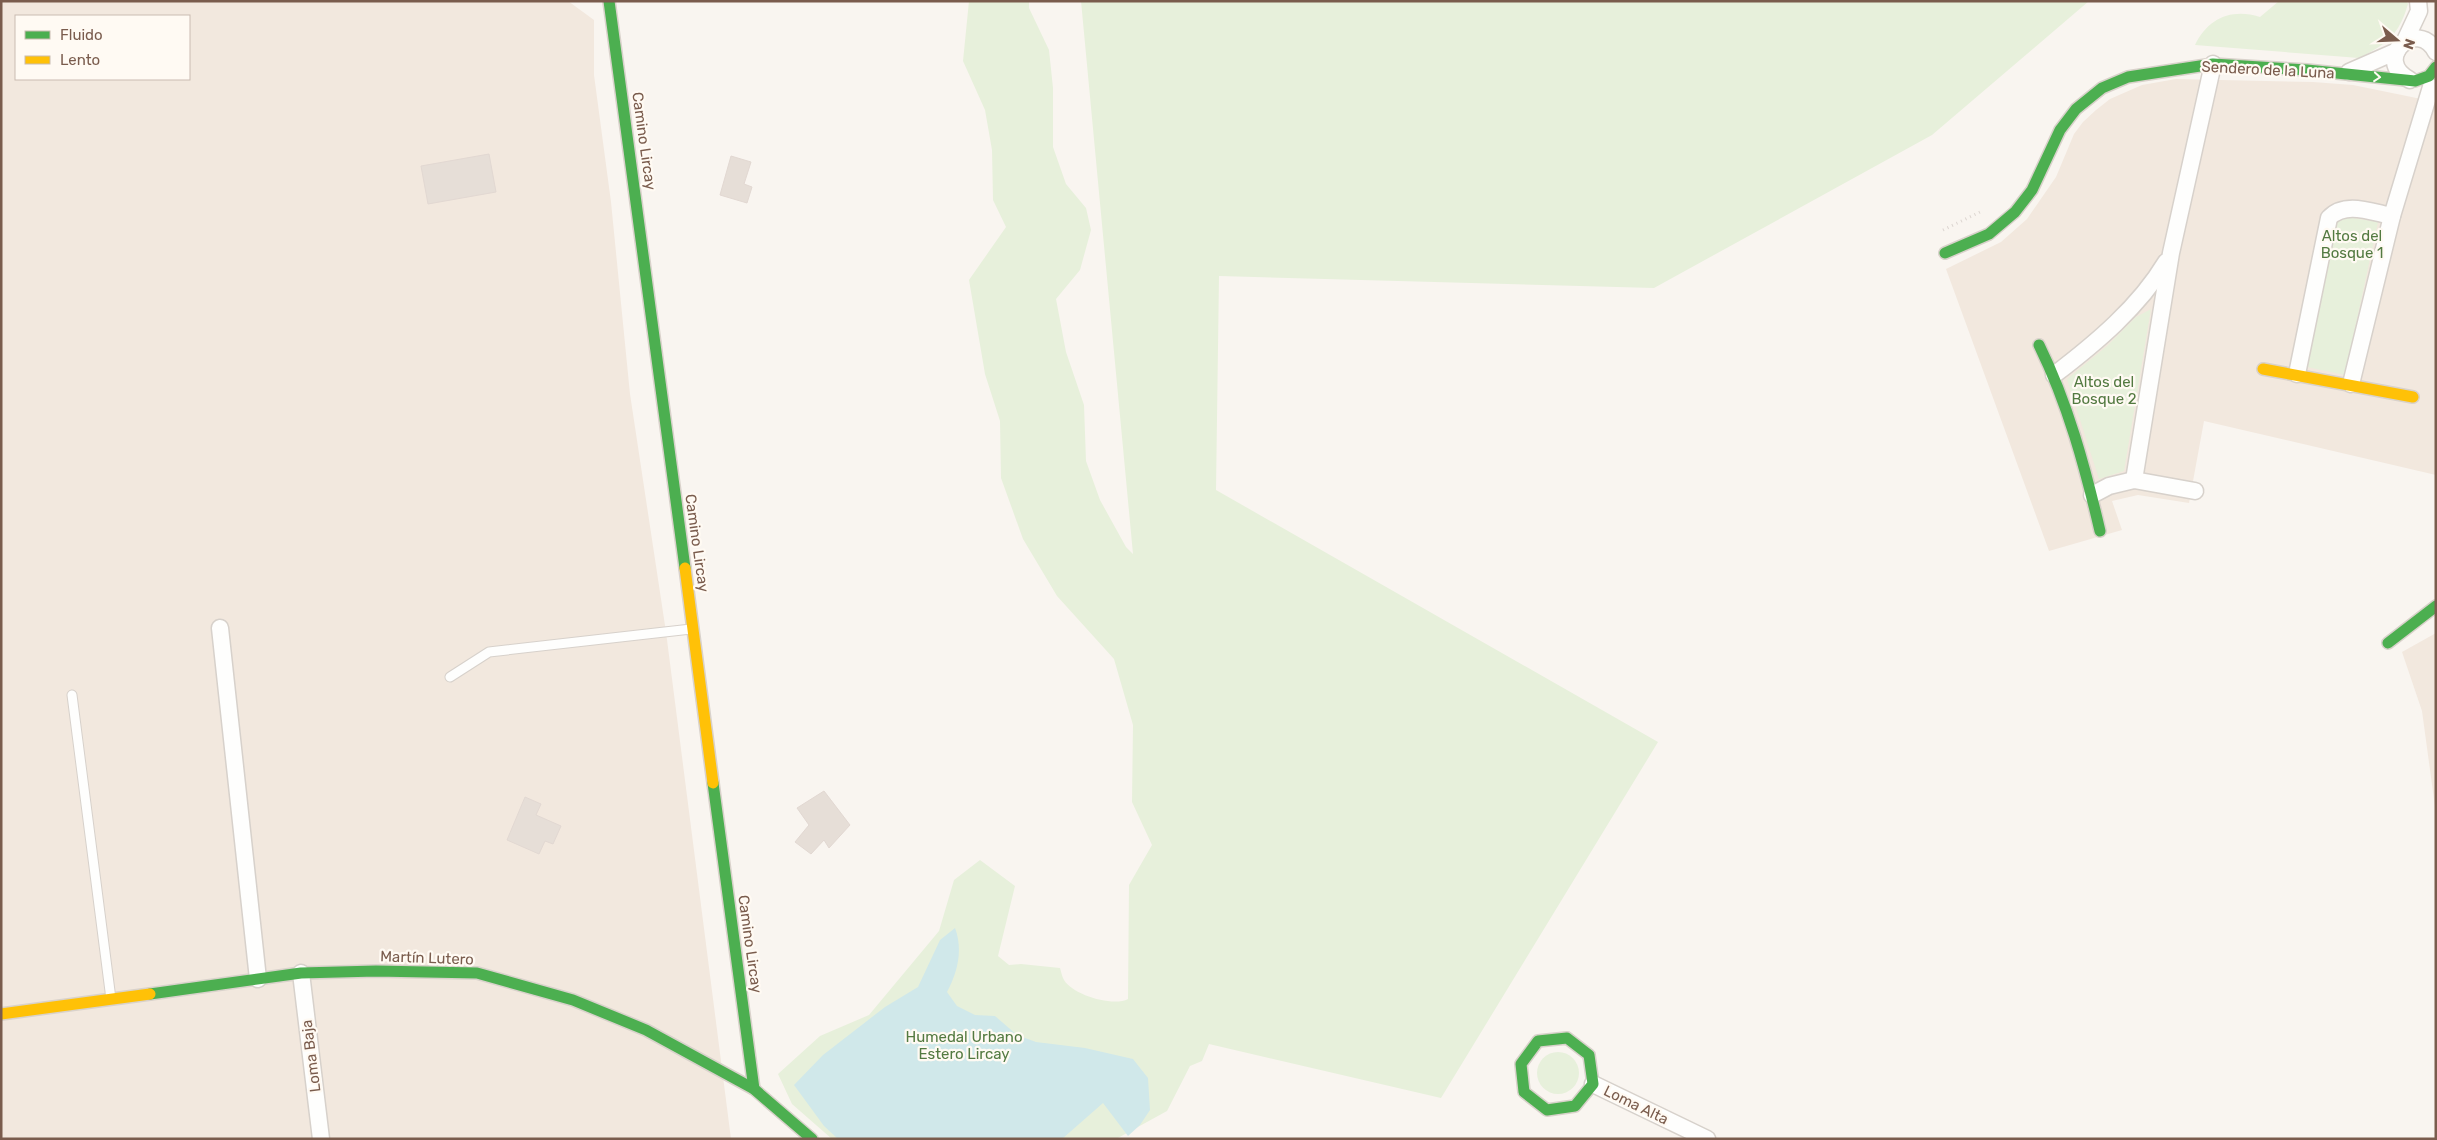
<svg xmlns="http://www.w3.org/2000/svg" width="2437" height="1140" font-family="Rubik,sans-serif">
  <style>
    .residential { fill: #f2e8de; fill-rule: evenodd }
    .green { fill: #e7f0db }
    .water { fill: #d0e8ea }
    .building { fill: #e6ded7; stroke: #e2d8d2 }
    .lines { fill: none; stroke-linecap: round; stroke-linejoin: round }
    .lane-casing { stroke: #d7d1cb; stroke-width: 11 }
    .street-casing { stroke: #d7d1cb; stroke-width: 19 }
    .fast-casing { stroke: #d9d2cb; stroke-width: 14 }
    .slow-casing { stroke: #d9d2cb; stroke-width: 14 }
    .path { stroke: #dcd5d0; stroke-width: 3; stroke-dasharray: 1 4; stroke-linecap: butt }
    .lane { stroke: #fefefd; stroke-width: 9 }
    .street { stroke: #fefefd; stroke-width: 16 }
    .fast { stroke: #4caf50; stroke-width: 11 }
    .slow { stroke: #ffc107; stroke-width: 11 }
    .oneway { stroke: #fffaf3 }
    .labels { text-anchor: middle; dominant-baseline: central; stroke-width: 4.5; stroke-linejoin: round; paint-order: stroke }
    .street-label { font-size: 15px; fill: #7a5c4d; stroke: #fffaf3 }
    .park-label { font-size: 15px; fill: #537a41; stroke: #fffaf3 }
  </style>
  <rect width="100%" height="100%" fill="#f9f5f0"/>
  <!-- residential -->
  <g class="residential">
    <path d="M1,1H568L594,20V75L611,202L630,394L666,632L731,1139H1ZM16,16H189V79H16Z"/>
    <path d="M2176,79L2313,82L2353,85L2436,102V475L2204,421L2189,503L2138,495L2112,501L2122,530L2049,551L1946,269L2001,242L2027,219L2056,177L2074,134L2083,122L2096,110L2110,99L2142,85Z"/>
    <path d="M2436,633V814L2422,711L2402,652Z"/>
  </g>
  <!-- green -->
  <g class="green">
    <path d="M969,1H1029V8L1049,50L1053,88V147L1066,184L1086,208L1091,230L1080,270L1056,299L1066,352L1084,405L1086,461L1100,500L1126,547L1133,554L1081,1H2089L1932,135L1654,288L1219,276L1216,490L1658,742L1441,1098L1209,1044L1202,1061L1190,1066L1167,1111L1116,1139H832L792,1104L778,1074L820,1036L869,1015L939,931L954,880L980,860L1015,886L998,956L1009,965L1021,964L1060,968C1061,971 1062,977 1064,980C1073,995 1113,1007 1128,999L1129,885L1152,845L1132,802L1133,725L1114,659L1057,596L1023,539L1001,478L1000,421L985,374L969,280L1006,227L993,200L992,150L985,110L963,61Z"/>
    <path d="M2279,1H2407L2408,4C2399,35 2387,44 2359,58L2195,45C2208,18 2232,8 2260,17Z"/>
    <path d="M2347,217L2378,222L2345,375L2307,367L2333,229L2339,220Z"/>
    <path d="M2151,309L2124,471L2099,479L2067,379L2107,346L2136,317Z"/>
    <circle cx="1558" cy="1073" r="21"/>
  </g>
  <!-- water -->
  <path class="water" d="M955,928C963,949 958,972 947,992L957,1006L975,1015L995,1016L1017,1035L1036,1042L1085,1048L1133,1059L1148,1078L1150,1110L1140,1125L1128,1136L1103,1103L1062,1139H838L824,1126L794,1085L823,1055L885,1007L918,987L940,940Z"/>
  <!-- building -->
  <g class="building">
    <path d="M489,154L496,192L428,204L421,166Z"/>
    <path d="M731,156L751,162L744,184L752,187L747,203L720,195Z"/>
    <path d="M824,791L850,825L829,848L824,840L811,854L795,842L809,825L797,808Z"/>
    <path d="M525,797L541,804L536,815L561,826L553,844L545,841L539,854L507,840Z"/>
  </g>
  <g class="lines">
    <defs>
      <g id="lane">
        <path d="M450,677L489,652L691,629"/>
        <path d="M72,695L111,999"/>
      </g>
      <g id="street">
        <path d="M2404,43L2419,11L2418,1"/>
        <path d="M2349,72L2397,51"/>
        <path d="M2410,80C2371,60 2417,16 2436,52"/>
        <path d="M2297,374L2329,218C2345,201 2371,212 2392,216"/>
        <path d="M2054,375C2096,343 2139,307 2166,262"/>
        <path d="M2351,384L2392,216L2431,87"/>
        <path d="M2134,480L2171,253L2213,64"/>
        <path d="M2092,495L2109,486L2134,480L2195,491"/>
        <path d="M220,628L258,979"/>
        <path d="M301,973L321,1139"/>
        <path d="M1593,1084L1707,1139"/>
      </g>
      <g id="fast">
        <path d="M609,1L685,568"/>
        <path d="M1945,253L1989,234L2015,212L2032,190L2060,130L2076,109L2102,88L2128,77L2213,64L2307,70L2415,81L2429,76L2436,67"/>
        <path d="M2039,345C2068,404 2085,467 2100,531"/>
        <path d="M2388,643L2436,606"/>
        <path d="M713,783L754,1089"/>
        <path d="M150,994L301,973L376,971L477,973L573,1000L646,1030L754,1089L812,1139"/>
        <path d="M1567,1038L1589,1055L1593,1084L1575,1106L1547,1110L1524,1092L1521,1064L1538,1041Z"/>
      </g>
      <g id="slow">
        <path d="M2263,369L2413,397"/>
        <path d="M685,568L713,783"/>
        <path d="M1,1014L150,994"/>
      </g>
    </defs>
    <!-- lane casing -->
    <use href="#lane" class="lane-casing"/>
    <!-- street casing -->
    <use href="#street" class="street-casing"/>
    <!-- fast casing -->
    <use href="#fast" class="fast-casing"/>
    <!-- slow casing -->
    <use href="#slow" class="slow-casing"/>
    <!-- path -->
    <path class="path" d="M1943,230L1982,211"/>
    <!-- lane -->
    <use href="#lane" class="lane"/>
    <!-- street -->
    <use href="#street" class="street"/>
    <!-- fast -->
    <use href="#fast" class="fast"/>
    <!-- slow -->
    <use href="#slow" class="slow"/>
  </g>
  <!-- one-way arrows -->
  <defs><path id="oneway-chevron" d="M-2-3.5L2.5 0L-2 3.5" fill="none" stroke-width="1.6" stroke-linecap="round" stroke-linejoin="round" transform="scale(1.25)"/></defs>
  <use class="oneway" href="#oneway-chevron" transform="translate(2377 77) rotate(5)"/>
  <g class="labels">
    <!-- street labels -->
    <g class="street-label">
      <text transform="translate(2268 70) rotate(3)">Sendero de la Luna</text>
      <text transform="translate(644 141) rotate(82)">Camino Lircay</text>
      <text transform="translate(697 543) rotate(82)">Camino Lircay</text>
      <text transform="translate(750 944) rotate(82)">Camino Lircay</text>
      <text transform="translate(427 958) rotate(2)">Martín Lutero</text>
      <text transform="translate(311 1056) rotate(-97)">Loma Baja</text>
      <text transform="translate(1636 1105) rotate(26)">Loma Alta</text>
    </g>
    <!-- park labels -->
    <g class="park-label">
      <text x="2352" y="236">Altos del<tspan x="2352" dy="17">Bosque 1</tspan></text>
      <text x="2104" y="382">Altos del<tspan x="2104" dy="17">Bosque 2</tspan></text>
      <text x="964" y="1037">Humedal Urbano<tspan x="964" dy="17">Estero Lircay</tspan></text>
    </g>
  </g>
  <!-- border -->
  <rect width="2437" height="1140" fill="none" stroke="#7a5c4d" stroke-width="5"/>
  <!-- legend -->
  <rect x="15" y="15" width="175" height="65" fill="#fffaf3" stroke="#cabbb1"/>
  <rect x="25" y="31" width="25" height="8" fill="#4caf50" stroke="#cabbb1"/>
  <text x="60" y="40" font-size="15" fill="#7a5c4d">Fluido</text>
  <rect x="25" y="56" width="25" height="8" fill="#ffc107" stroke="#cabbb1"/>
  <text x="60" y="65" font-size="15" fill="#7a5c4d">Lento</text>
  <!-- north arrow -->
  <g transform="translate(2397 40) rotate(109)" stroke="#fffaf3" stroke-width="4" paint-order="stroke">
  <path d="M0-4L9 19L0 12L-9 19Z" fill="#7a5c4d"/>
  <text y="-8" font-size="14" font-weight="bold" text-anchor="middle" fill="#7a5c4d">N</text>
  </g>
</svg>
